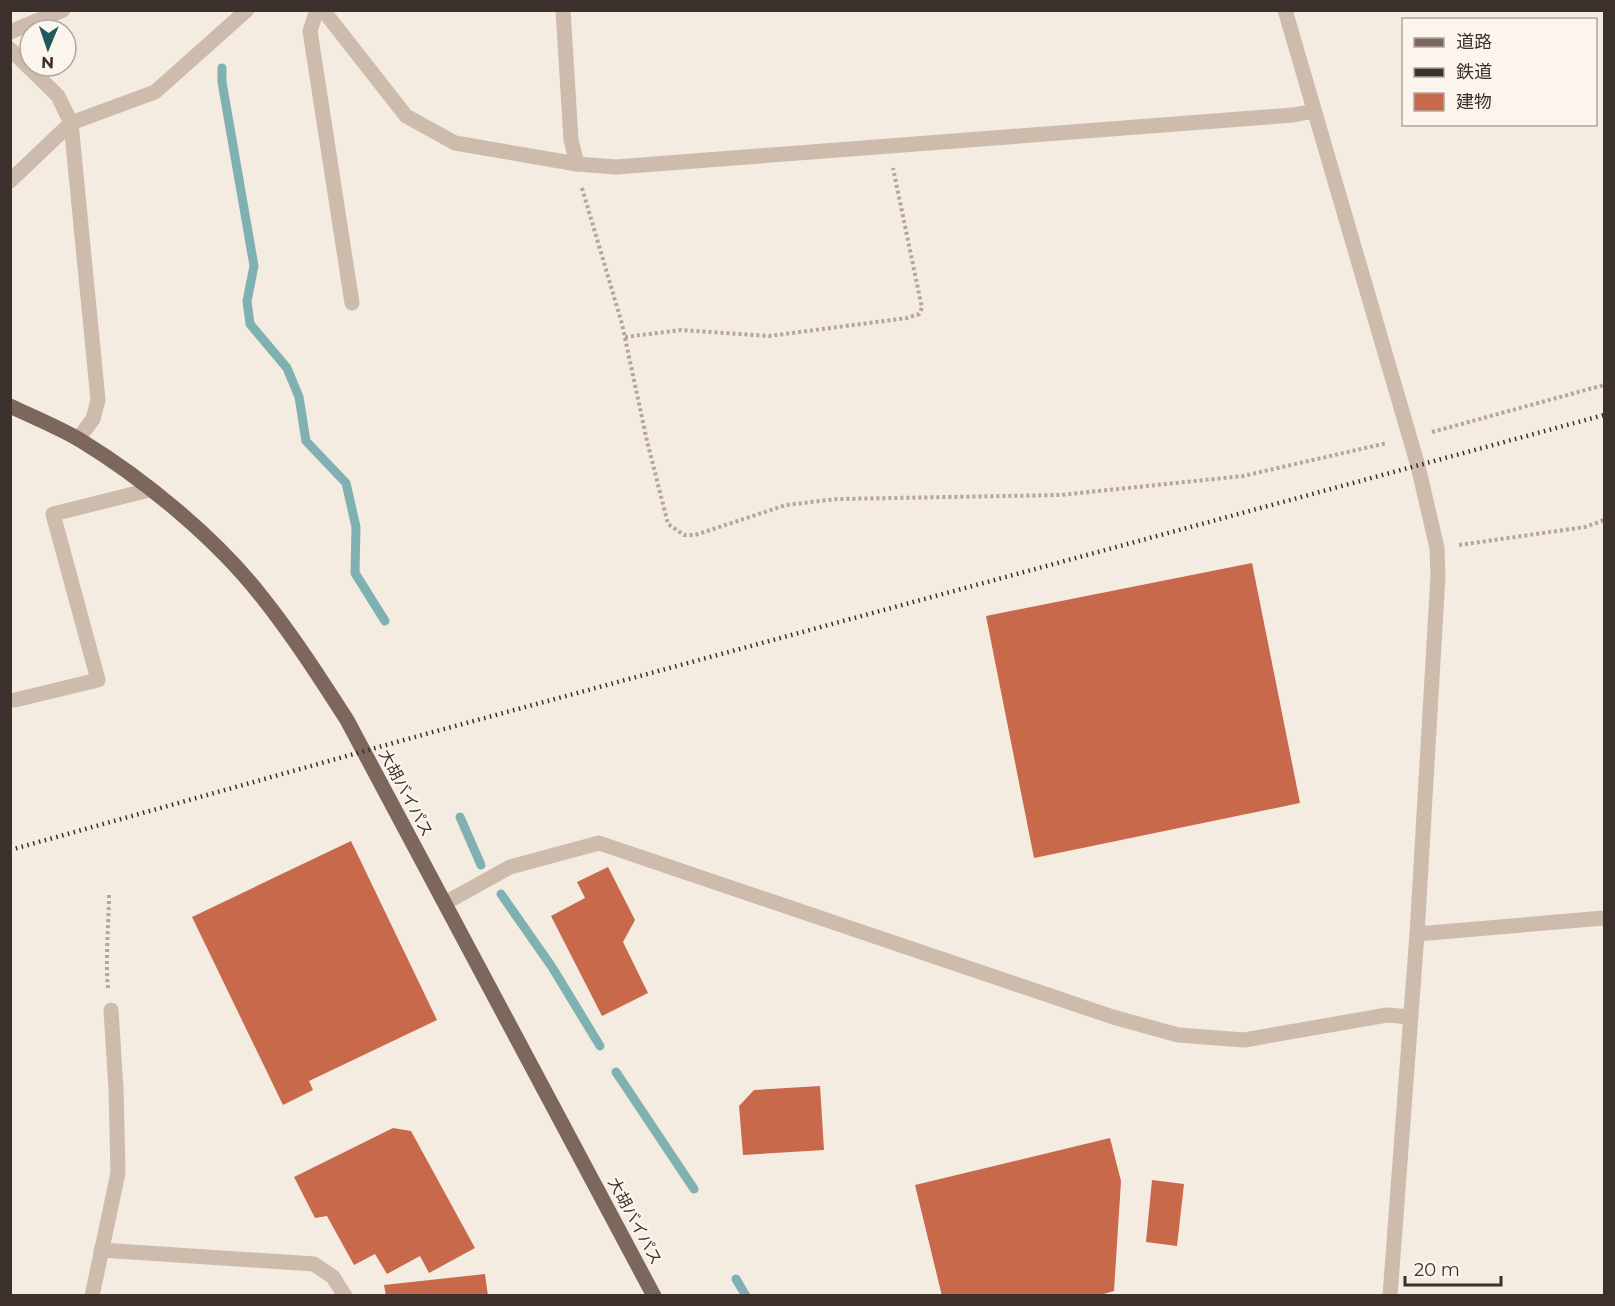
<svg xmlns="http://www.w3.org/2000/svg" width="1615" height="1306" font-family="Montserrat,'Noto Sans JP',sans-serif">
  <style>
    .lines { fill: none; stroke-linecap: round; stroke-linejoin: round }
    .stream { stroke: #7fb0b2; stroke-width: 9 }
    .building { fill: #c8694b }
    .path { stroke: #b9a596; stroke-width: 4; stroke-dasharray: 3 3; stroke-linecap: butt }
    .service { stroke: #cdbbac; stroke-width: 15 }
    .minor { stroke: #cdbbac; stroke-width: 15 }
    .primary { stroke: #7d675c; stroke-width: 15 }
    .rail { stroke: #3b302b; stroke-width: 4.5; stroke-dasharray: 1.5 4.5; stroke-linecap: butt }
    .labels { text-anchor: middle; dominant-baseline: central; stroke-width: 4.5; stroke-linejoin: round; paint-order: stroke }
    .street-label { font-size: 16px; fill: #3b302b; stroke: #fbf5ee }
  </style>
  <rect width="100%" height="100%" fill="#f4ebe1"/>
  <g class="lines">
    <!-- stream -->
    <g class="stream">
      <path d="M222,68V82L254,266L247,301L250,324L287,368L299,397L306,441L346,483L356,527L355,573L385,621"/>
      <path d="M460,817L481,865"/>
      <path d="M501,894L552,967L600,1046"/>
      <path d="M616,1072L694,1189"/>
      <path d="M736,1279L746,1296"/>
    </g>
  </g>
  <!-- building -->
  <g class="building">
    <path d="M1252,563L1300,803L1034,858L986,616Z"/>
    <path d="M351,841L437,1020L309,1081L313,1090L283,1105L192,917Z"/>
    <path d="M608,867L635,920L623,942L648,993L602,1016L551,916L585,898L577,882Z"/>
    <path d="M820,1086L824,1150L743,1155L739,1106L754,1090Z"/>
    <path d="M393,1128L411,1131L475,1248L429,1273L420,1256L387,1274L375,1254L354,1265L327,1216L315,1218L294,1177Z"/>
    <path d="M1110,1138L1121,1181L1114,1291L1097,1296H942L915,1185Z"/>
    <path d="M1152,1180L1184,1184L1177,1246L1146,1242Z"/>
    <path d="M485,1274L488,1296H386L384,1285Z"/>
  </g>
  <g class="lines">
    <!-- path -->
    <g class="path">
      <path d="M582,188L622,324L647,441L668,524L684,535H695L786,505L837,499L1060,495L1243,476L1387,443"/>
      <path d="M625,337L681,330L769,336L907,318L919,314L922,308L893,168"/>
      <path d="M1432,432L1604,385"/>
      <path d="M1459,545L1585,527L1604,520"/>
      <path d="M108,988C105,957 109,925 109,893"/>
    </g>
    <!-- service -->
    <g class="service">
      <path d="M317,10L310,31L352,303"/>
      <path d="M15,700L98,680L53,514L149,490"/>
      <path d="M101,1250L314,1264L333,1277L345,1296"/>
      <path d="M92,1296L118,1173L116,1089L111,1010"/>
    </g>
    <!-- minor -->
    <g class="minor">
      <path d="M323,10L406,116L455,143L577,164L616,167L1293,115L1314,111"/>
      <path d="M563,10L571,140L577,164"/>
      <path d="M1285,10L1418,466L1437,548L1438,576L1417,934L1390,1296"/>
      <path d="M10,32L63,10"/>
      <path d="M10,49L58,96L71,123L98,400L93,419L78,439"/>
      <path d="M10,181L71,123L155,92L247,10"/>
      <path d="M445,903L510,867L599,843L1113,1017L1178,1035L1244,1040L1387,1015L1411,1017"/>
      <path d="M1417,934L1604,918"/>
    </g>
    <!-- primary -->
    <path class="primary" d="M10,406C33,417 58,427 80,440C144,479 216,538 262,597C293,636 320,678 347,720L654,1296"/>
    <!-- rail -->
    <path class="rail" d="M10,850L422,735L1604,415"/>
  </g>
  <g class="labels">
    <!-- street labels -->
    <g class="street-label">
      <text transform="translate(406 793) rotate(62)">大胡バイパス</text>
      <text transform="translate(635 1221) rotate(62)">大胡バイパス</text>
    </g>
  </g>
  <!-- border -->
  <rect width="1615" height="1306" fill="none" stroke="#3b302b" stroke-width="24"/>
  <!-- legend -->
  <rect x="1402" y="18" width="195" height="108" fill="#fbf5ee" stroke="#aea6a0" stroke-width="1.5"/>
  <rect x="1414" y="38" width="30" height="9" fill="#7d675c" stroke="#aea6a0" stroke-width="1.5"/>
  <text x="1456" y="48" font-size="18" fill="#3b302b">道路</text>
  <rect x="1414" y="68" width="30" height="9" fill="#3b302b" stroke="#aea6a0" stroke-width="1.5"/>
  <text x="1456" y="78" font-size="18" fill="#3b302b">鉄道</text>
  <rect x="1414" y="93" width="30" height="18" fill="#c8694b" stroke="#aea6a0" stroke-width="1.5"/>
  <text x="1456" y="108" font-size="18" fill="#3b302b">建物</text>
  <!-- north arrow -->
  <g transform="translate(48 48) rotate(182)"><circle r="28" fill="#fbf5ee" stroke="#aea6a0" stroke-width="1.5"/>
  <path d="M0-4.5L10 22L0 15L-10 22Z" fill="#1f5a5e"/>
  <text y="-9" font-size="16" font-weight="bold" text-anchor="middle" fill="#3b302b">N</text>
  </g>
  <!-- scale -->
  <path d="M1405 1276v9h96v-9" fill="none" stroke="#3b302b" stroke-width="3"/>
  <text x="1414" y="1276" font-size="18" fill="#3b302b" stroke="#fbf5ee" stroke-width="4.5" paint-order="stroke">20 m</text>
</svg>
